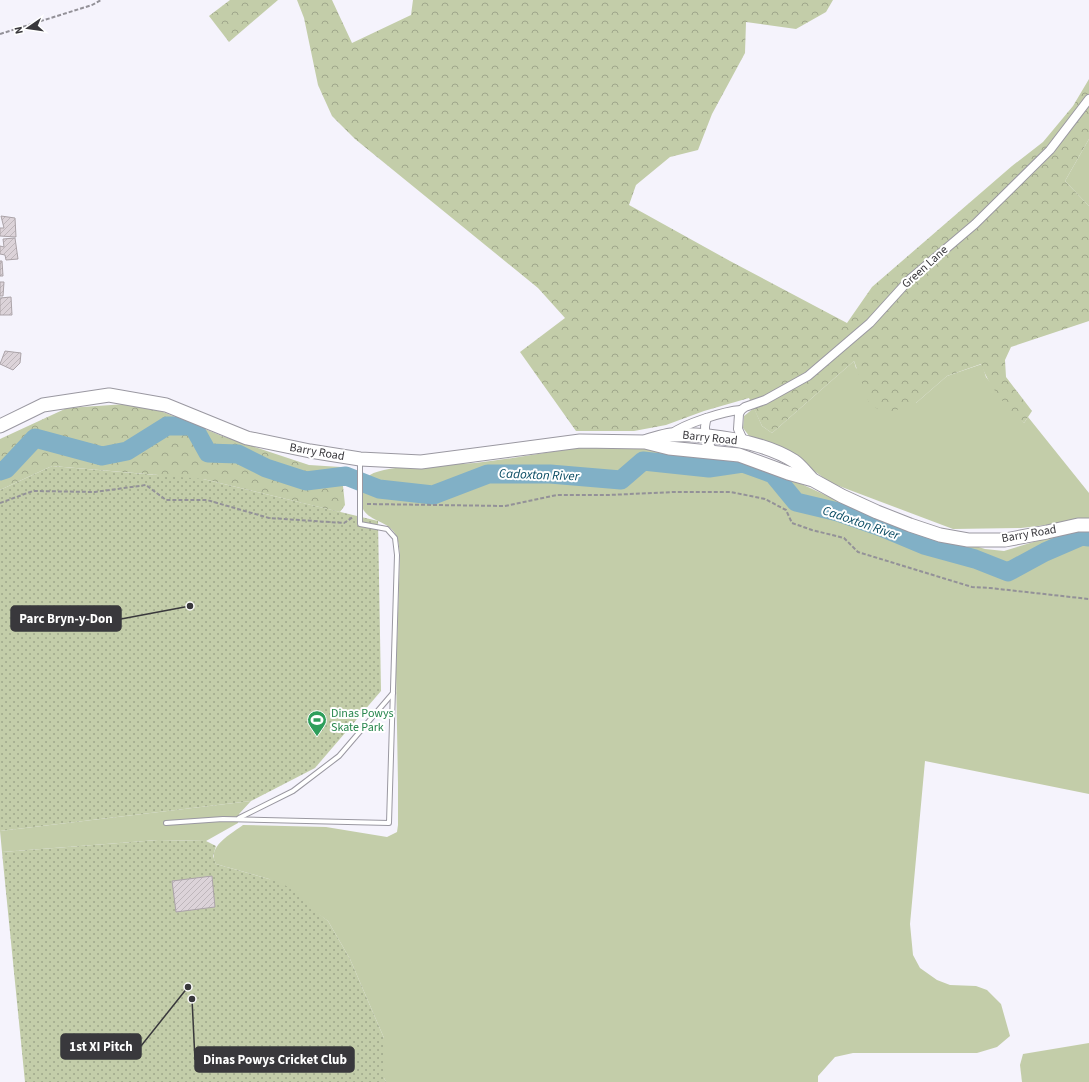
<svg xmlns="http://www.w3.org/2000/svg" width="1089" height="1082" font-family="'Source Sans 3',sans-serif">
  <style>
    .grass { fill: #c3cda9 }
    .forest { fill: url(#forest-crowns) }
    .park { fill: url(#park-dots) }
    .lines { fill: none; stroke-linecap: round; stroke-linejoin: round }
    .river { stroke: #81b0c6; stroke-width: 19 }
    .building { fill: url(#building-hatch); stroke: #aba3a8 }
    .service-casing { stroke: #9a98a1; stroke-width: 6 }
    .minor-casing { stroke: #9a98a1; stroke-width: 10 }
    .primary-casing { stroke: #9a98a1; stroke-width: 15 }
    .path { stroke: #939198; stroke-width: 2; stroke-dasharray: 4 2; stroke-linecap: butt }
    .service { stroke: #fff; stroke-width: 4 }
    .minor { stroke: #fff; stroke-width: 8 }
    .primary { stroke: #fff; stroke-width: 13 }
    .labels { text-anchor: middle; dominant-baseline: central; stroke-width: 4; stroke-linejoin: round; paint-order: stroke }
    .street-label { font-size: 12px; fill: #39383c; stroke: #fff }
    .leisure-label { font-size: 12px; fill: #27864d; stroke: #fff; text-anchor: start }
    .water-label { font-size: 13px; font-style: italic; fill: #054860; stroke: #fff }
    .leader { fill: none; stroke: #39383c; stroke-width: 1.5 }
    .callout-dot { fill: #39383c; stroke: #fff; stroke-width: 1.5 }
    .callout { fill: #39383c; stroke: #39383c; stroke-width: 1.5 }
    .callout-label { font-size: 13px; text-anchor: middle; font-weight: bold; fill: #fff }
  </style>
  <defs>
    <pattern id="forest-crowns" width="20" height="18" patternUnits="userSpaceOnUse"><rect width="20" height="18" fill="#c3cda9"/><path d="M2 6a3 3 0 1 1 6 0M12 15a3 3 0 1 1 6 0" fill="none" stroke="#9fa78b"/></pattern>
    <pattern id="park-dots" width="8" height="8" patternUnits="userSpaceOnUse"><rect width="8" height="8" fill="#c3cda9"/><path d="M2 2h.1M6 6h.1" fill="none" stroke="#9fa78b" stroke-width="1.8" stroke-linecap="round"/></pattern>
    <pattern id="building-hatch" width="6" height="6" patternUnits="userSpaceOnUse"><rect width="6" height="6" fill="#dcd3d9"/><path d="M-1 1l2-2M0 6l6-6M5 7l2-2" fill="none" stroke="#beb6bb"/></pattern>
  </defs>
  <rect width="100%" height="100%" fill="#f5f3fc"/>
  <!-- grass -->
  <g class="grass">
    <path d="M1089,139V206L1065,181Z"/>
    <path d="M854,361L856,368L916,403L947,376L982,364L986,377L1024,423L1028,417L1089,493V520L1021,528L953,529L831,483L807,466L795,455L783,448L758,441L749,436L743,428L744,416L754,408L762,426L772,433Z"/>
    <path d="M583,447L644,449L715,455L756,463L890,525L940,539L966,543L985,549L1004,551L1040,540L1079,532H1089V794L925,761L910,924L913,955L920,968L937,980L950,985L976,986L987,990L1001,1004L1010,1036L997,1047L977,1053H853L835,1057L818,1076V1082H386L384,1078V1038L350,959L328,921L269,879L216,864C206,847 231,834 243,825L326,827L387,837L397,832L398,825V783L396,672L400,555C399,547 399,539 394,532C387,521 365,520 362,506C361,497 362,481 370,475C387,464 452,465 475,463C511,459 547,452 583,447Z"/>
    <path d="M251,801L239,814L238,823L206,841L158,840L2,852L0,831Z"/>
    <path d="M1089,1043V1082H1022L1020,1065L1023,1054Z"/>
  </g>
  <!-- forest -->
  <g class="forest">
    <path d="M230,0H278L229,42L209,16Z"/>
    <path d="M297,0H332L352,43L411,15L413,0H833L826,12L796,29L746,22L745,53L712,114L698,150L670,157L636,185L629,205L730,261L847,323L872,287L1012,166L1043,142L1073,106L1089,79V139L1065,181L1089,206V321L1011,347L1005,360L1006,377L1032,411L1024,423C1006,407 989,387 981,364L947,376L916,403L885,414L869,403L854,361L772,433L762,426L749,398L704,411L666,425L634,431H576L520,352L565,318L538,288L355,139L332,116L318,85L304,18Z"/>
    <path d="M141,403L222,436L309,465L341,467L345,505L340,512L203,479L169,508L158,475L52,466L0,490V439L67,408Z"/>
  </g>
  <!-- park -->
  <g class="park">
    <path d="M52,466L203,479L378,521L381,691L315,768L251,801L0,831V490Z"/>
    <path d="M158,840L206,841L216,846L213,856L216,864L269,879L283,884L298,893L314,910L328,921L350,959L384,1038V1078L386,1082H25L2,852Z"/>
  </g>
  <g class="lines">
    <!-- river -->
    <path class="river" d="M0,471L6,469L35,438L102,456L127,451L167,426H193L208,453L238,454L266,468L306,481L346,476L379,489L433,495L488,474H550L621,480L643,461L709,468L743,463L773,474L796,502L838,512L881,527L924,545L975,559L1008,572L1045,552L1082,536L1089,537"/>
  </g>
  <!-- building -->
  <g class="building">
    <path d="M1,216L15,218L16,237L0,236V228H4Z"/>
    <path d="M15,238L18,259L6,260L5,255L0,254V246L4,247L3,239Z"/>
    <path d="M0,261H2L3,276H0Z"/>
    <path d="M0,282H4L3,296H0Z"/>
    <path d="M11,297L12,315H0V298Z"/>
    <path d="M5,351L21,353L20,363L13,370L0,364Z"/>
    <path d="M212,876L215,907L176,912L172,881Z"/>
  </g>
  <g class="lines">
    <defs>
      <g id="service">
        <path d="M239,818L293,791L339,756L393,693"/>
        <path d="M166,823L223,819L389,823L397,555L395,538L387,529L360,524V460"/>
      </g>
      <g id="minor">
        <path d="M707,418C702,431 707,440 713,452"/>
        <path d="M671,434C684,424 724,411 741,410"/>
        <path d="M744,442L738,429L739,414L741,410L745,407L765,400L808,376L870,323L909,280L975,224L1050,150L1089,99"/>
      </g>
      <g id="primary">
        <path d="M0,426L43,405L109,395L166,405L247,438L310,451L360,459L421,462L580,441L645,442L669,448L739,455L788,473L813,480L842,496L877,512L910,525L940,535L968,540H1005L1047,532L1078,525H1089"/>
        <path d="M647,441C655,439 663,436 671,435C707,433 763,441 794,461C800,465 806,473 811,478"/>
      </g>
    </defs>
    <!-- service casing -->
    <use href="#service" class="service-casing"/>
    <!-- minor casing -->
    <use href="#minor" class="minor-casing"/>
    <!-- primary casing -->
    <use href="#primary" class="primary-casing"/>
    <!-- path -->
    <g class="path">
      <path d="M0,34L92,5L101,0"/>
      <path d="M0,503L33,491L95,492L146,485L166,500H207L269,518L344,523L353,517"/>
      <path d="M367,504L505,506L557,495H609L674,492H731L765,499L786,510L792,523L812,530L844,538L858,552L972,587L990,588L1089,599"/>
    </g>
    <!-- service -->
    <use href="#service" class="service"/>
    <!-- minor -->
    <use href="#minor" class="minor"/>
    <!-- primary -->
    <use href="#primary" class="primary"/>
  </g>
  <!-- icons -->
  <defs>
    <symbol id="stadium-pin" viewBox="-11 -11 22 30"><path d="M0 17L-7.5 6A9.5 9.5 0 1 1 7.5 6Z" fill="#2e9e5b" stroke="#fff"/><path d="M0-5a6.5 5 0 1 0 0 10a6.5 5 0 1 0 0-10ZM-3.5-1.8h7v3.6h-7Z" fill="#fff"/></symbol>
  </defs>
  <g fill-rule="evenodd">
    <use href="#stadium-pin" x="306" y="709" width="22" height="30"/>
  </g>
  <g class="labels">
    <!-- street labels -->
    <g class="street-label">
      <text transform="translate(925 267) rotate(-42)">Green Lane</text>
      <text transform="translate(710 438) rotate(6)">Barry Road</text>
      <text transform="translate(317 452) rotate(10)">Barry Road</text>
      <text transform="translate(1029 534) rotate(-10)">Barry Road</text>
    </g>
    <!-- leisure labels -->
    <g class="leisure-label">
      <text x="331" y="713">Dinas Powys<tspan x="331" dy="14">Skate Park</tspan></text>
    </g>
    <!-- water labels -->
    <g class="water-label">
      <text transform="translate(539 475) rotate(2)">Cadoxton River</text>
      <text transform="translate(861 523) rotate(19)">Cadoxton River</text>
    </g>
  </g>
  <!-- callouts -->
  <path class="leader" d="M190 606L121 619M188 987L141 1046M192 999L195 1060"/>
  <g class="callout-dot">
    <circle cx="190" cy="606" r="4"/>
    <circle cx="188" cy="987" r="4"/>
    <circle cx="192" cy="999" r="4"/>
  </g>
  <g class="callout">
    <rect x="11" y="606" width="110" height="25" rx="4"/>
    <rect x="61" y="1034" width="80" height="25" rx="4"/>
    <rect x="195" y="1047" width="159" height="25" rx="4"/>
  </g>
  <g class="callout-label">
    <text x="66" y="623">Parc Bryn-y-Don</text>
    <text x="101" y="1051">1st XI Pitch</text>
    <text x="275" y="1064">Dinas Powys Cricket Club</text>
  </g>
  <!-- north arrow -->
  <g transform="translate(28 28) rotate(257)" stroke="#ffffff" stroke-width="3" paint-order="stroke">
  <path d="M0-3L7 15L0 10L-7 15Z" fill="#39383c"/>
  <text y="-6" font-size="11" font-weight="bold" text-anchor="middle" fill="#39383c">N</text>
  </g>
</svg>
